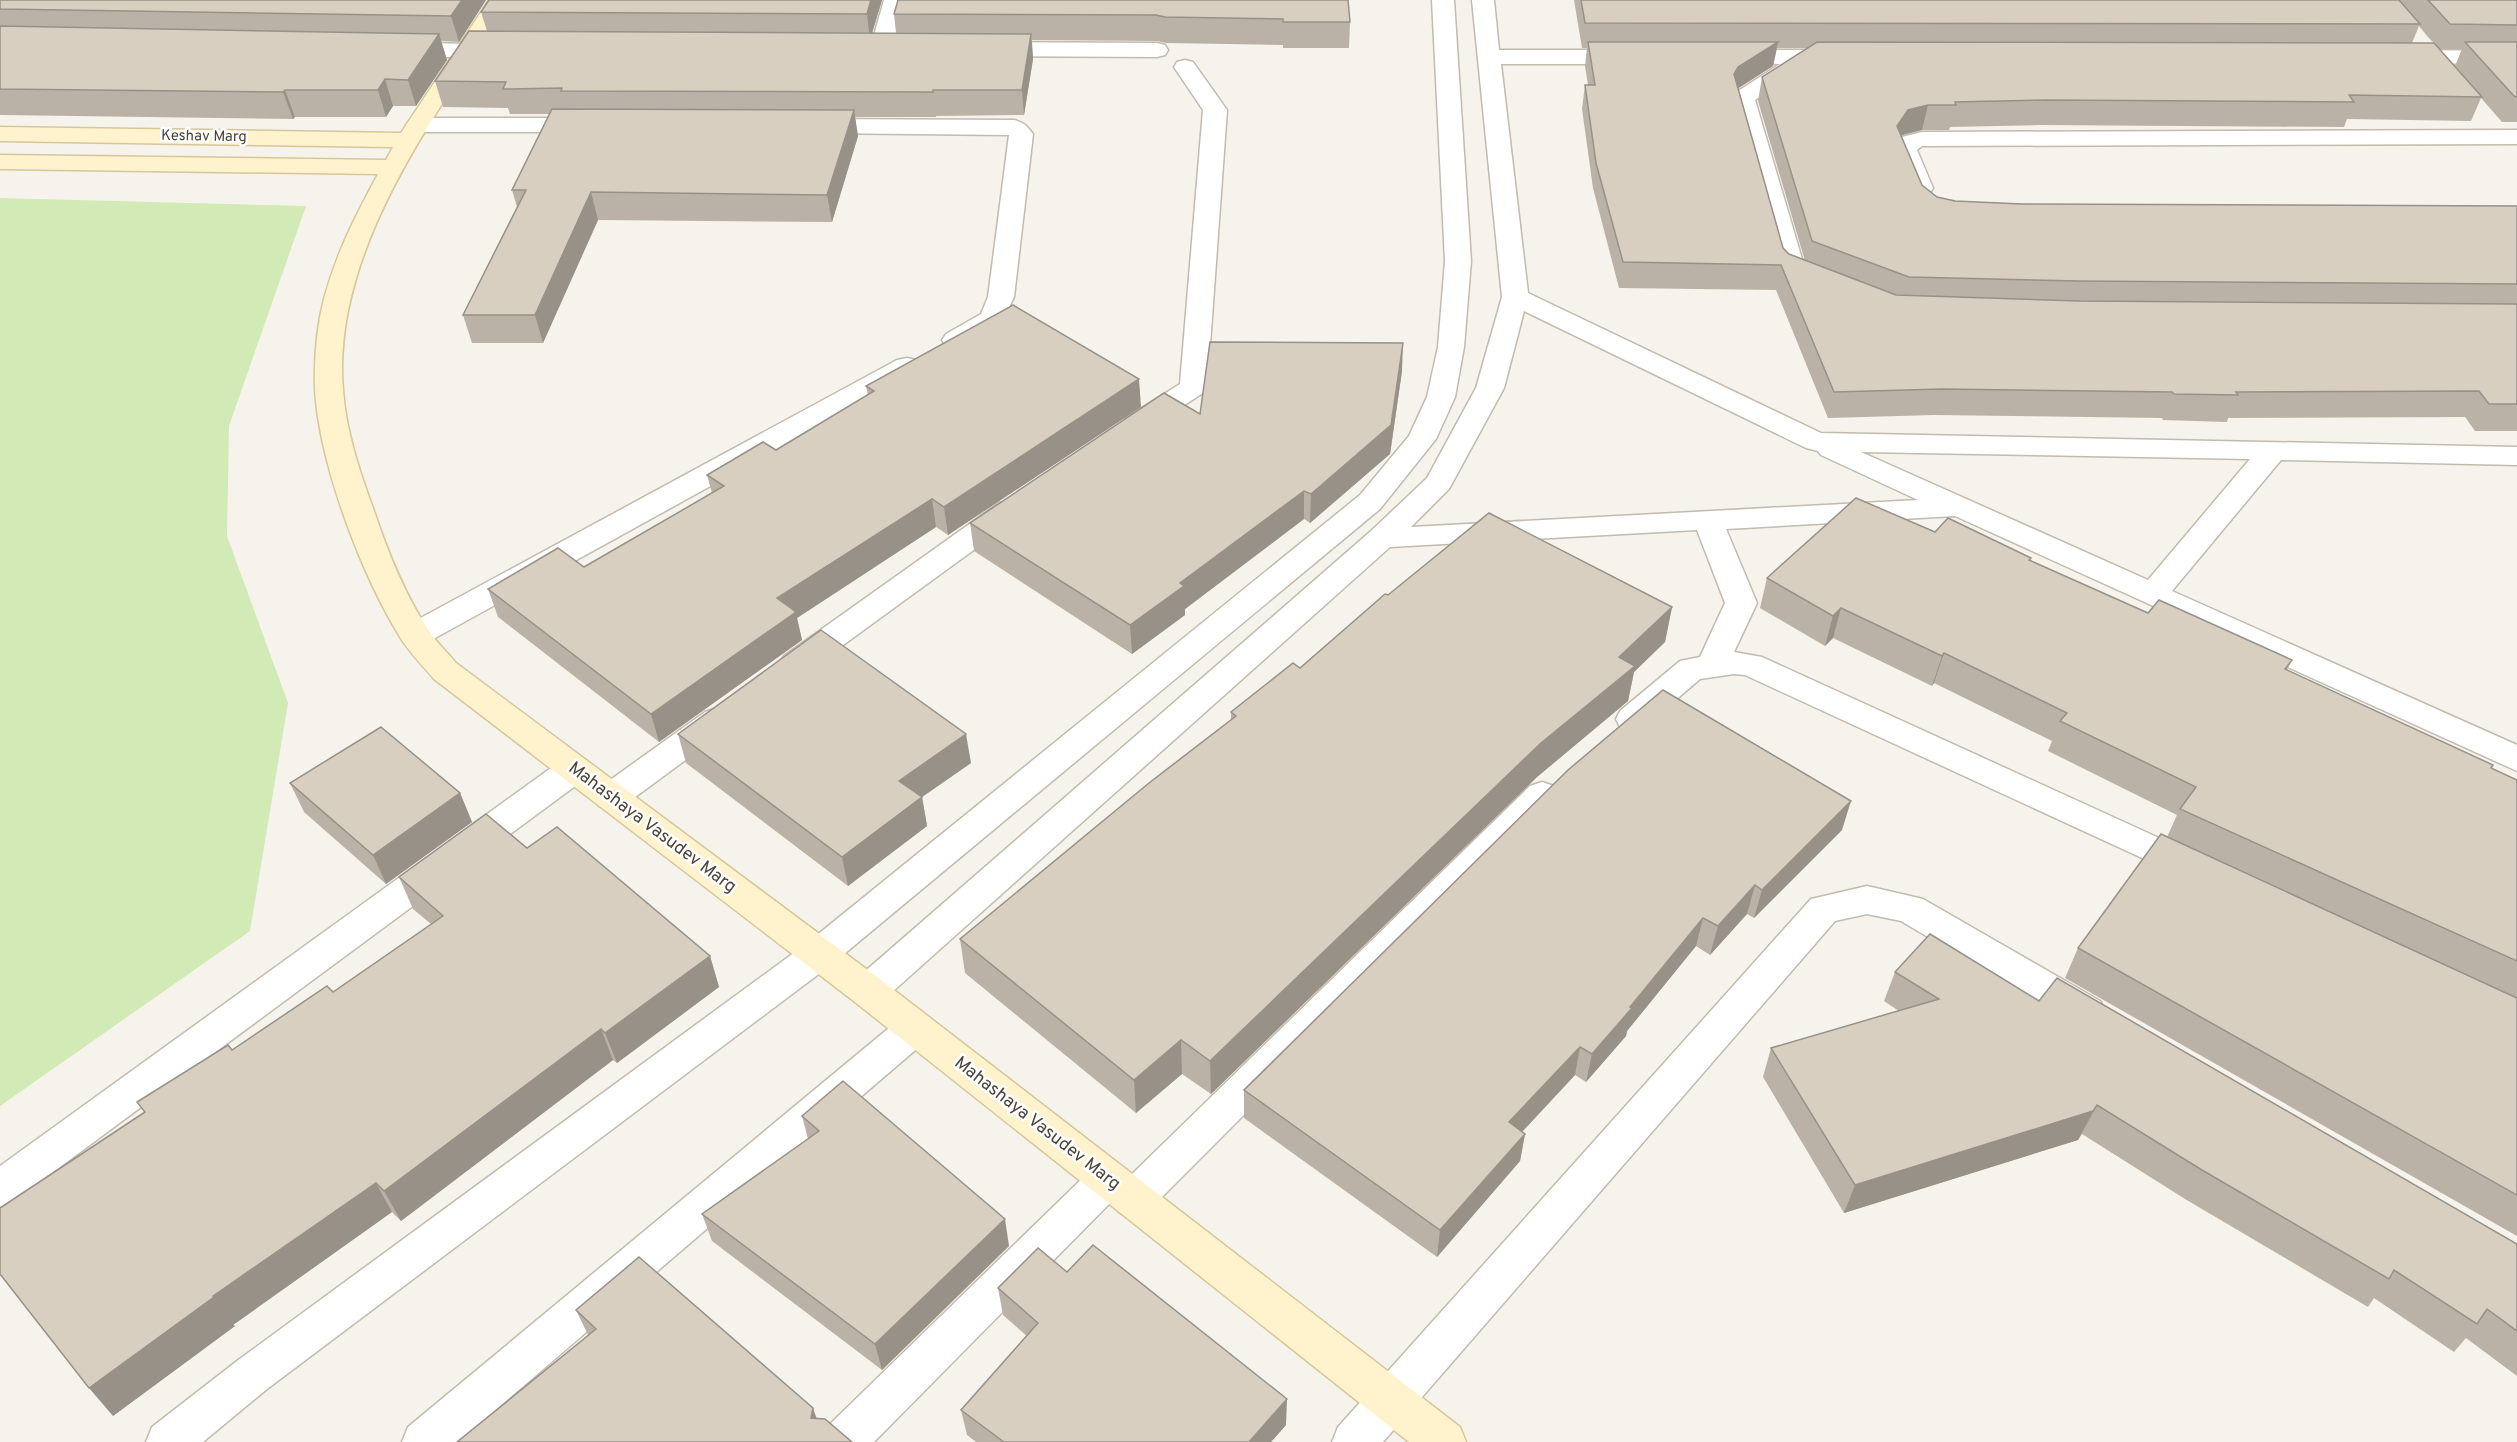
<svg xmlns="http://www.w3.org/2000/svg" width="2517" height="1442" font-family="Overpass,sans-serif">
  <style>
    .green { fill: #d2eab5 }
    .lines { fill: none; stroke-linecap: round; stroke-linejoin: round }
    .street-casing { stroke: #c2bbae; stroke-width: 3 }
    .secondary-casing { stroke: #d6c79b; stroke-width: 3 }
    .street { fill: #fff; fill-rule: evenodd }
    .secondary { fill: #fff3cd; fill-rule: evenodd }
    .wall { fill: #bab2a6; fill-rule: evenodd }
    .shaded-wall { fill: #979187 }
    .building { fill: #d8cfc1; stroke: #979187; stroke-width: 1.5 }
    .labels { text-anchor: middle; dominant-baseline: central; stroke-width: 5; stroke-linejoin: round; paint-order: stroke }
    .far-street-label { font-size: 15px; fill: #4b4439; stroke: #fff }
    .street-label { font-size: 18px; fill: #4b4439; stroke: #fff }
  </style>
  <rect width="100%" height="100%" fill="#f6f3ec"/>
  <!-- green -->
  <path class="green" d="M0,198L306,206L229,426L227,536L288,703L250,931L0,1106Z"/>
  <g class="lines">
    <defs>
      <g id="street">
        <path d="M884,0H906L892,49L889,54L881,56L873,54L870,49Z"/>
        <path d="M1432,0H1454L1471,261L1464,347L1455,397L1436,439L1380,509L832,964L267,1389L203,1442H146L152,1427L237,1361L806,944L1360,495L1409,436L1427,397L1438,347L1445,261Z"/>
        <path d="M1472,0H1494L1499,50H1630L1638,52L1641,57L1638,62L1630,64H1501L1528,293L1821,433L2517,447V465L2281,460L2172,591L2517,745V771L1955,516L1726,529L1757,603L1734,652L1762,657L2205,859L2210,868L2205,877L2192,881L1745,675L1734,674L1700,679L1644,727L1632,731L1620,727L1616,719L1620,711L1680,661L1700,657L1725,603L1697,530L1390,547L881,1002L868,1006L855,1002L849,991L855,980L1371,531L1427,478L1476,388L1502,297ZM1524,311L1806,448L1818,451L1821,455L1918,500L1411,527L1449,489L1504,388ZM1861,452L2250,459L2148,580Z"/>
        <path d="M398,42L467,44L475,46L478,51L475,56L467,58L390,54L387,49L390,44Z"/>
        <path d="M987,42L1157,43L1165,45L1168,50L1165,55L1157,57L987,56L979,54L976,49L979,44Z"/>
        <path d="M1730,50H1837L1845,52L1848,57L1845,62L1808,64L1755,100L1805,269L1822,276L1826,281L1822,286C1809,290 1788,285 1780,273L1732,98L1735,93L1780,64L1722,62L1719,57L1722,52Z"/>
        <path d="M2402,50L2517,51V65L2394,62L2391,57L2394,52Z"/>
        <path d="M1185,60L1193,62L1227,110L1207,387L1203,393L1146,430L1136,432L1126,430L1122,424L1126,418L1180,384L1203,110L1174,67L1177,62Z"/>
        <path d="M418,118H588L596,120L600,125L596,130L588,132H418L410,130L406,125L410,120Z"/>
        <path d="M813,119L1014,120C1023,122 1027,126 1033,134L1014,297L1001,324L964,346L955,348L946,346L942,340L946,334L981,314L988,297L1009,135L813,133L805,131L801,126L805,121Z"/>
        <path d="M2517,130V144L1922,146L1917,150L1933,188L1930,193L1921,195L1912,193L1909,188L1893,150L1902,137L1922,132Z"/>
        <path d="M907,358L917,360L921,366L917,372L426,643L415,646L404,643L399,635L404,627L897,360Z"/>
        <path d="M1009,501L1019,503L1024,510L1019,517L806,672L795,675L784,672L779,664L784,656L999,503Z"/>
        <path d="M717,708L729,712L733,720L729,728L623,806L611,810L599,806L594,797L599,788L705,712Z"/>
        <path d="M574,757L586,760L591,769L586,778L14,1201L0,1207V1166L562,760Z"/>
        <path d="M1542,782L1554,786L1559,795L1554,804L1147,1212L1133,1217L1119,1212L1113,1200L874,1442H821L827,1427L1094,1167L1108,1161L1122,1167L1128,1178L1530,786Z"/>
        <path d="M1867,886L1923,899L2100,1001L2106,1012L2100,1023L2087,1027L2074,1023L1901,921L1867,914L1835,921L1383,1442H1332L1338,1427L1811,899Z"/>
        <path d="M914,1014L927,1018L933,1029L927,1040L458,1442H402L408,1427L901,1018Z"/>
      </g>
      <path id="secondary" d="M489,0H511C438,111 331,250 343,390C346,431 359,470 373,508C387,550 403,591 427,628C435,641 447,652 456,663L881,980L1460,1427L1466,1442H1409L855,1002L434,679C423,666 411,654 402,640C362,577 319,463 315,389C314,360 317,326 324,299C337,251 355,217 378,174L0,169V155L386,160L393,147L0,141V127L401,133Z"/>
    </defs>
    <!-- street casing -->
    <use href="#street" class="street-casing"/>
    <!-- secondary casing -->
    <use href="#secondary" class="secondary-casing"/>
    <!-- street -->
    <use href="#street" class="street"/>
    <!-- secondary -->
    <use href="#secondary" class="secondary"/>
  </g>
  <!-- wall -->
  <g class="wall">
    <path d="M0,0H486L459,42L441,41L447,60L416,106H393L386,117H295L293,119L0,115Z"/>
    <path d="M882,0L872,33H896L894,14L898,0L1350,22L1349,48H1283V45L1166,43L1157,41L1032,40L1033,59L1024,115L936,116V117H855L858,136L832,222L598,220L543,343H472L463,315L517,207L512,190L549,114H510L508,108L443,107L435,81L487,31L481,12Z"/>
    <path d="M1574,0H2517V122H2502L2481,98L2471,121L2347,119L2344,127L2040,125L1950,127L1949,130H1922L1901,136L1922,185L1937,197L1955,201L2022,204L2517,206V431H2475L2465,417L2228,418L2227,422L2163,420L2162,418L1934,415L1828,418L1776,290L1619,288L1593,188L1582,109L1585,85H1588L1585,66L1587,48H1582ZM2419,26L2428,37L2434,43H2412ZM1777,48H1807L1762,77L1758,101L1805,261L1789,254L1783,248L1738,88L1773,66ZM2439,49H2462L2455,66Z"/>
    <path d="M1402,371L1390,454L1310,523L1304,519L1185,609V615L1132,654L974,551L970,523L1200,414Z"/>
    <path d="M866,386L1141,407L948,535L936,527L797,618L802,640L659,742L498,617L488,589L584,567L712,493L707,475L776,450L868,395Z"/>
    <path d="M1935,532L2031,558L2030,560L2148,613L2292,660L2287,670L2517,780V1236L2065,978L2078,948L2167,837L2177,815L2048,751L2052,741L1934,683L1932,686L1833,638L1825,646L1760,608L1767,578Z"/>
    <path d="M1388,595L1672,607L1665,642L1634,672L1628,701L1537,777L1211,1094L1182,1074L1136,1113L965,973L960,939L1231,721V712L1300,668Z"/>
    <path d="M678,734L971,763L922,797L927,826L848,886L686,763Z"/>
    <path d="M290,783L460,793L472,822L386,884L304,812Z"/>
    <path d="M1842,830L1754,918L1747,914L1710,955L1696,946L1627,1031L1626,1036L1586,1082L1575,1075L1522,1132L1525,1134L1520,1161L1437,1257L1244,1118V1090Z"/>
    <path d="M527,848L710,956L719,987L617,1063L613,1060L401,1221L392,1212L233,1325L235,1326L113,1416L144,1112L137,1102L232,1050L333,992L431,924L413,909L399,877Z"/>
    <path d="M1895,972L2039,1001L2517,1244V1376L2466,1338L2454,1352L2374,1298L2368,1307L2185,1199L2082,1134L2078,1140L1844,1213L1763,1077L1771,1048L1899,1011L1884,1001Z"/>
    <path d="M802,1116L1009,1246L882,1370L712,1241L702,1214L808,1139Z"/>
    <path d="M1067,1272L1286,1425L1271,1442H976L967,1435L961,1410L1027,1336L1003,1315L998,1288Z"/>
    <path d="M576,1310L817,1418L588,1335Z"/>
  </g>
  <!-- shaded-wall -->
  <g class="shaded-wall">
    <path d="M462,0H486L459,42L451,16Z"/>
    <path d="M871,0H882L870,40L867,14Z"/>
    <path d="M439,34L447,60L416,106L408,80Z"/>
    <path d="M1031,34L1033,59L1024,115L1022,90Z"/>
    <path d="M1778,42L1773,66L1734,91V74L1738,67Z"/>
    <path d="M385,79L393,106L386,117L378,90Z"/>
    <path d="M285,90L295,117L293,119L283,92Z"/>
    <path d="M1928,105L1922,130L1901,135L1891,151L1897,126L1908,110Z"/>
    <path d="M854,110L858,136L832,222L827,195Z"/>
    <path d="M591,192L598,220L543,343L535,315Z"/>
    <path d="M1403,343L1402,371L1390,454L1310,523L1311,494Z"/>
    <path d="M1139,379L1141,407L948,535L944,507Z"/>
    <path d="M1304,491V519L1185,609V615L1132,654L1130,625L1180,583Z"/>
    <path d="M932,499L936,527L797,618L802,640L659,742L651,714L777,598Z"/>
    <path d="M1672,607L1665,642L1634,672L1628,701L1537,777L1211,1094L1210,1061L1619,657Z"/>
    <path d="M1841,608L1833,638L1825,646L1833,616Z"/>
    <path d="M1944,653L1934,683L1932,686L1942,656Z"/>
    <path d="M966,734L971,763L922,797L927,826L848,886L842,857L899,781Z"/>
    <path d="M460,793L472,822L386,884L373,855Z"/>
    <path d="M1851,801L1842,830L1754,918L1762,890Z"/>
    <path d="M1755,885L1747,914L1710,955L1718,926Z"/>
    <path d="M1703,918L1696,946L1627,1031L1626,1036L1586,1082L1592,1054Z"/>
    <path d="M710,956L719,987L617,1063L605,1033Z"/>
    <path d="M601,1029L613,1060L401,1221L384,1191Z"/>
    <path d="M1181,1040L1182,1074L1136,1113L1134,1080Z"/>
    <path d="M1580,1047L1575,1075L1505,1150L1509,1122Z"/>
    <path d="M2097,1105L2078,1140L1844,1213L1855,1185Z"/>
    <path d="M1525,1134L1520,1161L1437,1257L1440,1230Z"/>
    <path d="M376,1183L392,1212L233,1325L235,1326L113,1416L89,1388L213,1296Z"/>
    <path d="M1005,1219L1009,1246L882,1370L875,1344Z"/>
    <path d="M1287,1399L1286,1425L1271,1442H1249Z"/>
    <path d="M813,1408L822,1434L811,1418Z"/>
  </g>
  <!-- building -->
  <g class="building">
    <path d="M0,0H462L451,16L0,9Z"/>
    <path d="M489,0H871L867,14L481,12Z"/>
    <path d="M898,0H1348L1350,22H1283V19L1165,17L1156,15L894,14Z"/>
    <path d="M1581,0H2399L2420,24L1585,23Z"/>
    <path d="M2428,0H2517V25L2450,24Z"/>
    <path d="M0,26L439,34L408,80L385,79L378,90H285L283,92L0,89Z"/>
    <path d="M469,31L1031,34L1022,90H933V92L561,91L562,88L503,89L506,82L435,81Z"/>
    <path d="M1588,42H1778L1738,67L1734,74L1783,248L1789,254L1896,295L2079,301L2517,304V404H2489L2479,391L2236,392L2238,395L2174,394L2172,392L1942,389L1834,392L1781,265L1623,262L1596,163L1585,85H1595Z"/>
    <path d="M1817,42L2434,43L2482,97L2349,95L2354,102L2047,100L1955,102L1956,105H1928L1908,110L1897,126L1922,185L1937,197L1955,201L2022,204L2517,206V284L2079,281L1909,277L1812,241L1762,77Z"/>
    <path d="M2465,42H2517V97L2514,96Z"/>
    <path d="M552,109L854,110L827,195L591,192L535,315H463L526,190H512Z"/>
    <path d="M1013,305L1139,379L944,507L932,499L777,598L796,612L651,714L488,589L558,548L584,567L724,486L707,475L763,442L776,450L874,391L866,386Z"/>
    <path d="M1210,342L1403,343L1391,425L1311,494L1304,491L1180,583L1184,586L1130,625L970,523L1164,393L1200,414Z"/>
    <path d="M1856,498L1935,532L1948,518L2031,558L2029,560L2148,613L2159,600L2292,660L2285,669L2493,765L2491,768L2517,780V961L2180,809L2196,787L2060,721L2067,713L1944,653L1942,656L1841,608L1833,616L1767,578Z"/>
    <path d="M1489,513L1672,607L1619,657L1635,666L1541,743L1210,1061L1181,1040L1134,1080L960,939L1149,783L1236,716L1231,712L1293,663L1300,668L1385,594L1388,595Z"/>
    <path d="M821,630L966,734L899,781L922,797L842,857L678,734Z"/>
    <path d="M1663,690L1851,801L1762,890L1755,885L1718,926L1703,918L1630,1007L1632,1008L1592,1054L1580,1047L1509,1122L1525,1134L1440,1230L1244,1090L1568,770Z"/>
    <path d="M381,727L460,793L373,855L290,783Z"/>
    <path d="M486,814L527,848L557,827L710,956L605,1033L601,1029L384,1191L376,1183L213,1296L214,1297L89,1388L0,1274V1208L145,1112L137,1102L228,1045L232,1050L327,986L333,992L443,916L399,877Z"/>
    <path d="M2161,834L2517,998V1195L2078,948Z"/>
    <path d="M1930,934L2039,1001L2057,978L2517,1244V1331L2487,1309L2477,1324L2394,1270L2389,1279L2202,1170L2097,1105L2093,1111L1855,1185L1771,1048L1939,999L1895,972Z"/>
    <path d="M843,1081L1005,1219L875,1344L702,1214L819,1131L802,1116Z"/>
    <path d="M1093,1245L1287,1399L1249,1442H1004L961,1410L1038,1323L998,1288L1038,1248L1067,1272Z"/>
    <path d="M639,1257L813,1408L811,1418L825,1419L852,1442H457L596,1329L576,1310Z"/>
  </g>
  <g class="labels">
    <!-- far-street labels -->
    <g class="far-street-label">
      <text transform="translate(204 137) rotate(1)">Keshav Marg</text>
    </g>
    <!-- street labels -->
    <g class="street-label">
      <text transform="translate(652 828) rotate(37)">Mahashaya Vasudev Marg</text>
      <text transform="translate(1037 1124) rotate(38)">Mahashaya Vasudev Marg</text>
    </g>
  </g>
</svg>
